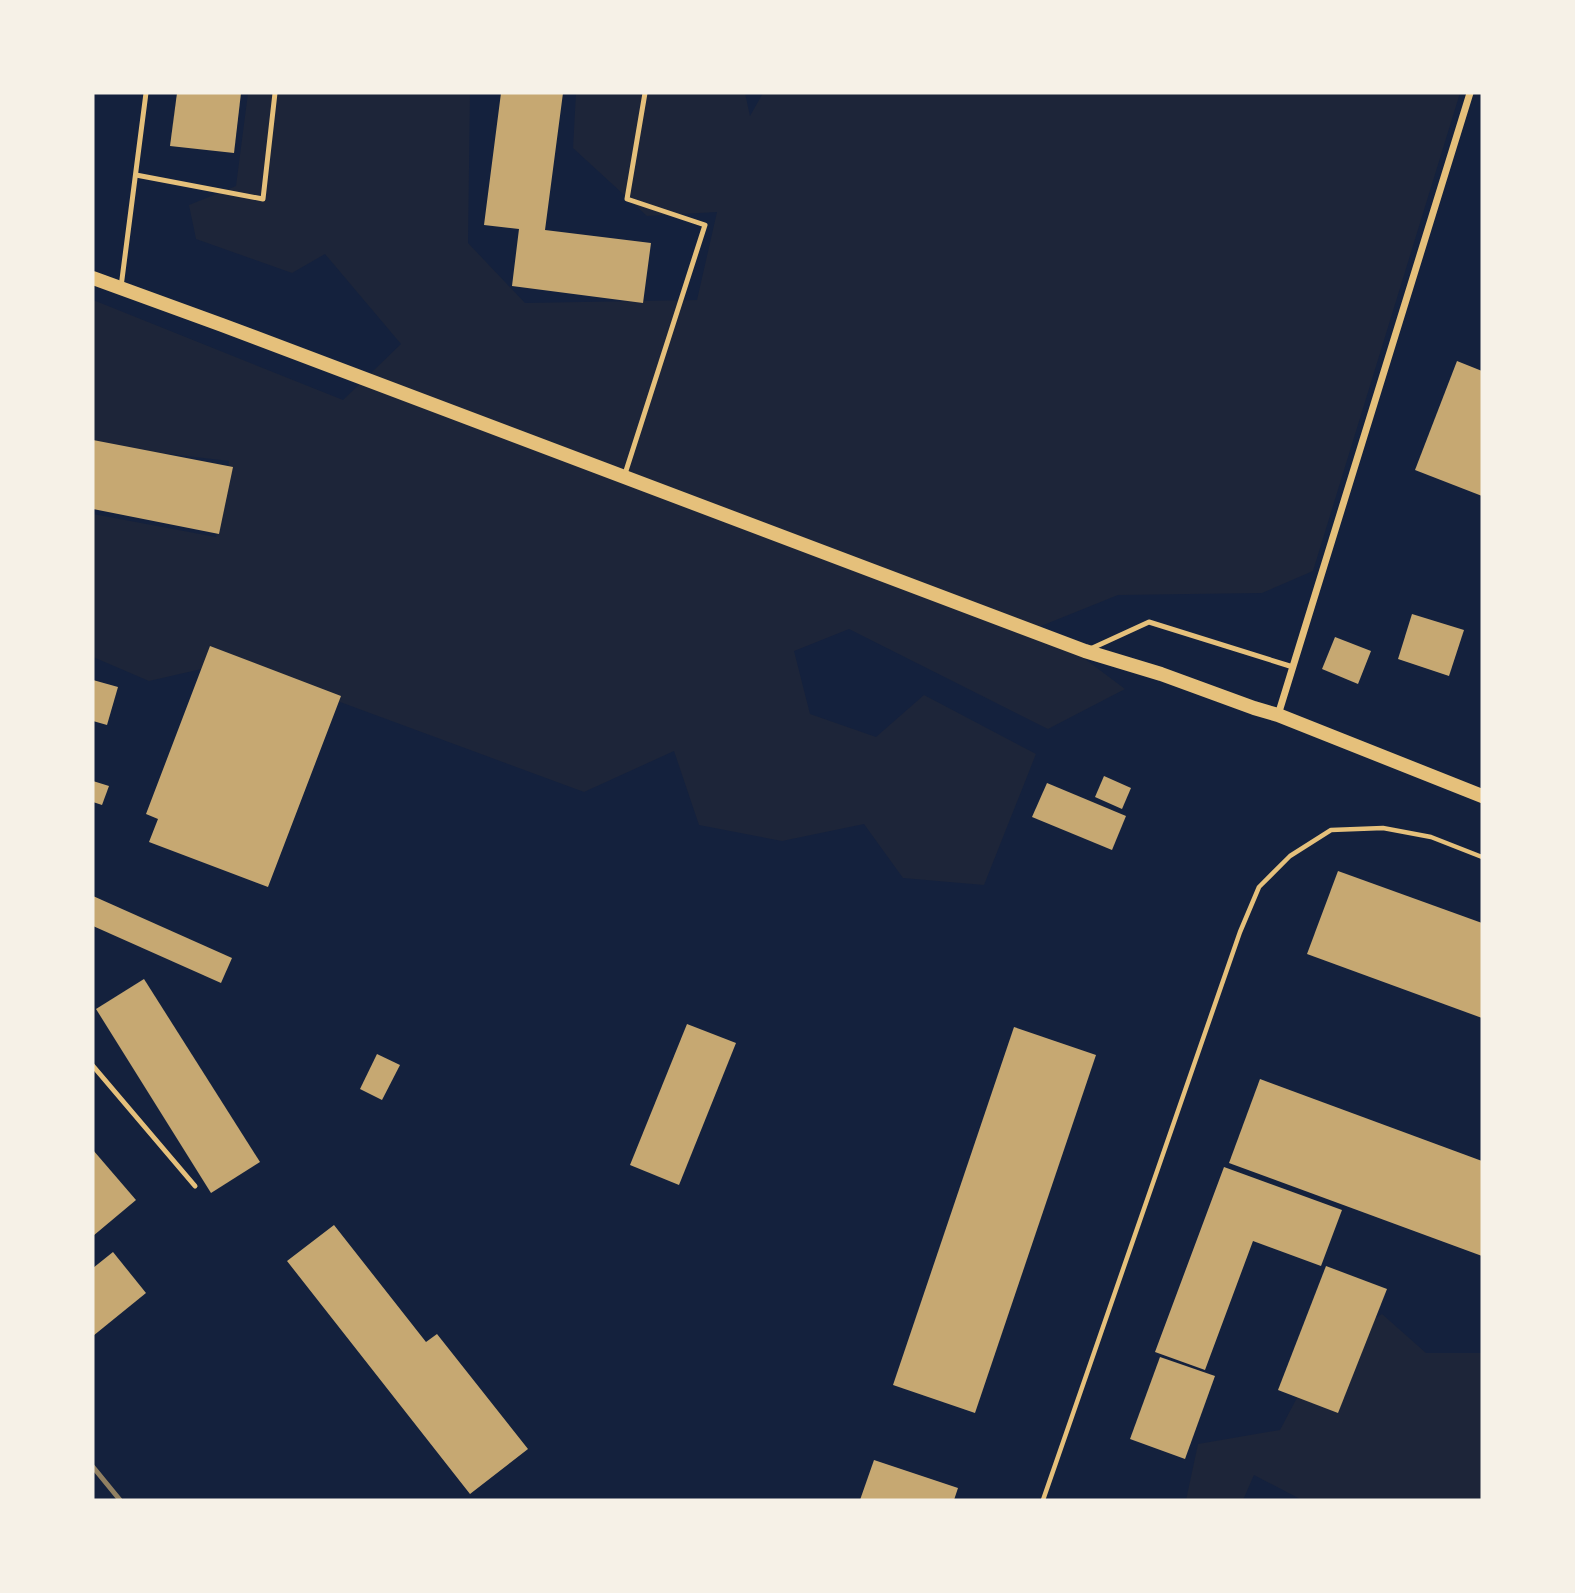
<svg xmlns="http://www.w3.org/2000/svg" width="1575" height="1593" font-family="'Source Sans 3',sans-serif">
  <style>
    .green { fill: #1d2539 }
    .building { fill: #c6a872 }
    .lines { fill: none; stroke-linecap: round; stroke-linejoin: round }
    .path { stroke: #e5c07b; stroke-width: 4.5 }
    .service { stroke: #e5c07b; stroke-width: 5 }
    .minor { stroke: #e5c07b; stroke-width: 7 }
    .secondary { stroke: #e5c07b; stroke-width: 14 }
    .rail { stroke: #918062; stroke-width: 5 }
  </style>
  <rect width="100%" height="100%" fill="#14213d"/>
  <!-- green -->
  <g class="green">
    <path d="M248,93H470L468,243L525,303L697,300L717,212L647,216L573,148L576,93H745L750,116L763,93H1460L1313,571L1262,593L1118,595L1041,626L1125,689L1048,729L849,629L794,651L810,714L876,737L924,695L1036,754L984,885L903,878L864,824L782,841L699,825L674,751L584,792L232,662L149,681L93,657V514L216,537L229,461L93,445V300L343,400L401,344L325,254L292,273L196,239L189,205L236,186Z"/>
    <path d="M1382,1314L1426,1353H1482V1500H1302L1254,1475L1243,1500H1186L1198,1444L1280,1430L1300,1392L1350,1334Z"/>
  </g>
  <!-- building -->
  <g class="building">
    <path d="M177,93H241L234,153L170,146Z"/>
    <path d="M501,93H563L545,230L651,243L643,303L512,286L519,229L484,225Z"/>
    <path d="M1457,361L1482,371V496L1415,470Z"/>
    <path d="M93,440L233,467L219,534L93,509Z"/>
    <path d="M1412,614L1464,630L1449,676L1398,659Z"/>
    <path d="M1335,637L1371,651L1358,684L1322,669Z"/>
    <path d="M210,646L341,696L268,887L149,842L158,819L146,814Z"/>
    <path d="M93,680L118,687L107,725L93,721Z"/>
    <path d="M1104,776L1131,788L1122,809L1095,797Z"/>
    <path d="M93,781L109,786L102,805L93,802Z"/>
    <path d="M1047,783L1126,816L1112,850L1032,817Z"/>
    <path d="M1338,871L1482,923V1018L1307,954Z"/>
    <path d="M93,896L232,958L221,983L93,926Z"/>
    <path d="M144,979L260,1162L211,1193L96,1009Z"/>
    <path d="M687,1024L736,1043L679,1185L630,1165Z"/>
    <path d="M1014,1027L1096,1055L975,1413L893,1385Z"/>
    <path d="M377,1054L400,1065L382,1100L360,1089Z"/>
    <path d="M1260,1079L1482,1161V1256L1229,1163Z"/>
    <path d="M93,1150L136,1200L93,1236Z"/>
    <path d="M1224,1167L1342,1210L1321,1266L1253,1241L1205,1370L1155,1352Z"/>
    <path d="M334,1225L426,1342L437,1334L528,1449L470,1494L287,1261Z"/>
    <path d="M113,1252L146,1293L93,1336V1268Z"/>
    <path d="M1326,1266L1387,1289L1338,1413L1278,1390Z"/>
    <path d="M1160,1357L1215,1376L1185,1459L1130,1439Z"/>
    <path d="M874,1460L958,1488L954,1500H860Z"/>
  </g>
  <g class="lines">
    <!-- path -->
    <path class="path" d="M1043,1500L1240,932L1259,887L1290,856L1331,830L1383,828L1431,837L1482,857"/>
    <!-- service -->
    <g class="service">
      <path d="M136,175L263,199L275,93"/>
      <path d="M121,287L146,93"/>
      <path d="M624,477L705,225L627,199L645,93"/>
      <path d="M1088,650L1149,622L1293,667"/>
      <path d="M93,1066L195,1186"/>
    </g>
    <!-- minor -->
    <path class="minor" d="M1278,715L1470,93"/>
    <!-- secondary -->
    <path class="secondary" d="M93,278L222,325L1085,651L1161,674L1254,708L1278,715L1482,796"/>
    <!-- rail -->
    <path class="rail" d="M93,1467L120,1500"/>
  </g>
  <!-- border -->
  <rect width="1575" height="1593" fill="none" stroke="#f6f1e7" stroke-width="189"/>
</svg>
